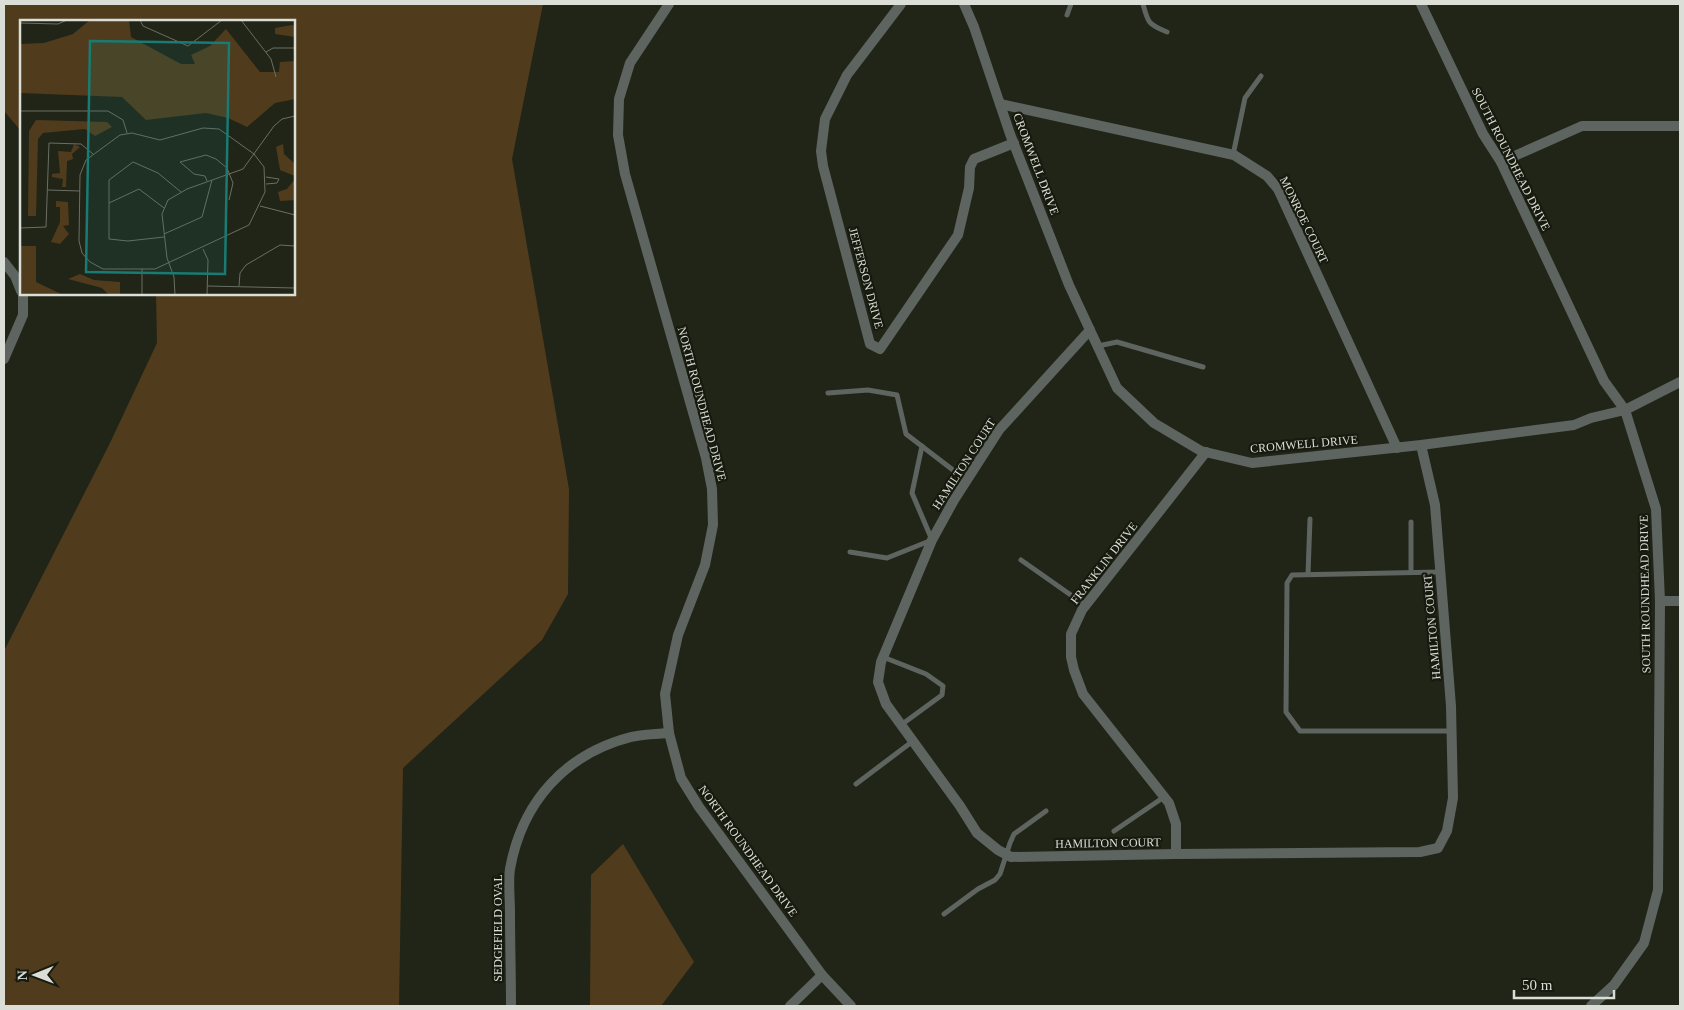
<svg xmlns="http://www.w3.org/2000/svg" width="1684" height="1010" font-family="'Times New Roman',serif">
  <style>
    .green { fill: #503c1c }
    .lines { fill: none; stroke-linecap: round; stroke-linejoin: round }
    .service { stroke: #5e645f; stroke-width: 5 }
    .minor { stroke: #5e645f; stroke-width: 10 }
    .labels { text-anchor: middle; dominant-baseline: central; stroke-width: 4.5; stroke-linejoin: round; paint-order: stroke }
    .street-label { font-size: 12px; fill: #dbded6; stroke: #171b0f }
    .inset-road { fill: none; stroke: #6b6f64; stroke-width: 1 }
    .view { fill: #197b73; fill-opacity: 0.15; stroke: #197b73; stroke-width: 2.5 }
    .inset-edge { fill: none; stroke: #dbded6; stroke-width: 2.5 }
  </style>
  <rect width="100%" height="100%" fill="#202518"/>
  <!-- green -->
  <g class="green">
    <path d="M4,4H543L512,159L569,489L568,594L542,640L403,768L399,1006H4V651L110,443L157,343L156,294H294V21H21V131L4,111Z"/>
    <path d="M623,844L694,962L661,1006H590L591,875Z"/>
  </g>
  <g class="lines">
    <!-- service -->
    <g class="service">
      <path d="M1143,4C1148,23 1148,24 1167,32"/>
      <path d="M1067,15L1071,4"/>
      <path d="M1233,155L1245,98L1261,76"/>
      <path d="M1098,346L1117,342L1203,367"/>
      <path d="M828,393L868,390L897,395L906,434L966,480"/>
      <path d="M850,552L887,558L932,540L912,493L922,446"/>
      <path d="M1021,560L1085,605"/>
      <path d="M1411,572V522"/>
      <path d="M1440,572L1292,575L1287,583L1286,712L1300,731H1451"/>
      <path d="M1308,574L1310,519"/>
      <path d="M883,657L926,674L943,686L942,695L901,725"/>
      <path d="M856,784L913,741"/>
      <path d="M1114,831L1164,797"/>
      <path d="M944,914L978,889L995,880L1000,874L1010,843L1014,834L1046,811"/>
    </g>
    <!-- minor -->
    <g class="minor">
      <path d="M669,4L630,63L619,99L618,135L625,174L706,458L712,489L713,525L705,565L678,635L665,694L669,733L681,778L699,807L822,975L851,1006"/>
      <path d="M901,4L847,75L825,119L821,151L823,166L870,344L880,349L958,235L969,188L970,167L974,159L1014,143"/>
      <path d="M964,4L974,27L1010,134L1069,285L1117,388L1154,423L1201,451L1252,463L1421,445L1574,425L1591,418L1625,410L1680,382"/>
      <path d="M1421,4L1483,134L1501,162L1604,381L1625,410L1656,509L1660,601L1658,890L1644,943L1614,985L1591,1006"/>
      <path d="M1000,104L1234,155L1267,176L1278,189L1397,448"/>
      <path d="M1501,162L1582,126H1680"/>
      <path d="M4,262L15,276L21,291"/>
      <path d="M1090,330L999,430L954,500L932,540L881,662L878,682L886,704L960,806L977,833L998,850L1011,857L1176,854L1420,852L1438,848L1447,831L1453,798L1451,706L1435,505L1421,445"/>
      <path d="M4,359L23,315V294"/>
      <path d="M1660,601H1680"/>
      <path d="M1176,854V824L1169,803L1083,694L1074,670L1071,657V634L1082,610L1206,452"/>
      <path d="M511,1006C511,974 510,943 510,911C510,898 508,882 510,869C522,802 565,754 631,737C643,734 657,734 669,733"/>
      <path d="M790,1006L822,975"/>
    </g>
  </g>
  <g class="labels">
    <!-- street labels -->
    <g class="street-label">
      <text transform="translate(1511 159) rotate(63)">SOUTH ROUNDHEAD DRIVE</text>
      <text transform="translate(1036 164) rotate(69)">CROMWELL DRIVE</text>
      <text transform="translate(1304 220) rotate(64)">MONROE COURT</text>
      <text transform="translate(866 278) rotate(75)">JEFFERSON DRIVE</text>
      <text transform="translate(702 404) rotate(75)">NORTH ROUNDHEAD DRIVE</text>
      <text transform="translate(1304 444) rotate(-5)">CROMWELL DRIVE</text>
      <text transform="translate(964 464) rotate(-57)">HAMILTON COURT</text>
      <text transform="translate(1104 563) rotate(-52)">FRANKLIN DRIVE</text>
      <text transform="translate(1645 594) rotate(-91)">SOUTH ROUNDHEAD DRIVE</text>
      <text transform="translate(1432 627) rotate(-95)">HAMILTON COURT</text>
      <text transform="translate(1108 843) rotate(-1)">HAMILTON COURT</text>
      <text transform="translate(748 851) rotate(54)">NORTH ROUNDHEAD DRIVE</text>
      <text transform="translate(498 928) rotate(-90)">SEDGEFIELD OVAL</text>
    </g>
  </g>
  <!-- overview -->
  <g transform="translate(20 20)">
    <rect width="275" height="275" fill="#202518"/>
    <path d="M70,0H109L111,17L161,44H175L171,35L190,26L206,9L240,52H259L260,42L275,41V79L255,83L227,107L208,98L186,93L126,100L102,77L0,73V24L24,23L53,14ZM272,5L275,6V17L255,14V8ZM16,100L87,102L92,107L75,116L65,109L23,113L18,119L16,196H8L9,111ZM54,124L60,127L52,134L53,139L47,141L46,167H42L43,159L32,157V154L40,153L38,131L51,132ZM263,124L264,134L275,144V156L260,150L256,127ZM275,159V180L260,181L258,172L267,169ZM36,181L48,182L49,205L43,206L49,214L40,224L31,222L40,202V187H36ZM0,226H16V262L43,275H0ZM60,254L74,260L100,262V275H89L82,268L48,259Z" fill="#503c1c"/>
    <path class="inset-road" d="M120,0L123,6L168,26L202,0M221,0L251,39L256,57M0,3L38,4L47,0M246,32L253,28H275M0,91H88L103,100L107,113M183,108L199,109L234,134L244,147L245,172L229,205L135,249H83L70,242L62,233L59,221L60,155L66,140L100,115L112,113L140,120ZM246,157L259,159L257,163L246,164M187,161L185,156L174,154L160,142L186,135L196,139L207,148L213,163L209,180M28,170L60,171M89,183L119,169L144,188M240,186L275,195M0,208L26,207L29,123L61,124L73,134M144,214L182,197L192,160M144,217L108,221L89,219V160L113,142L138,153L161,172M183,229L188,240L187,275M187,266L275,268M219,266L220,253L226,245L260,225L275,226M122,275V249M155,275L154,257L147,238L142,194L148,180L167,169L223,149L254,106L262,99L275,96"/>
    <path class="view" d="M70,21L209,23L205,254L66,252Z"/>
    <rect width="275" height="275" class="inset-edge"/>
  </g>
  <!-- border -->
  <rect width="1684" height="1010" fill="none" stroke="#dbded6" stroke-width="10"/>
  <!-- north arrow -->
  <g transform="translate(35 975) rotate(269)" stroke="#171b0f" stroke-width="4" paint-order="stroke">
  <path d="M0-4L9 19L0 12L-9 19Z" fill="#dbded6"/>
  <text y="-8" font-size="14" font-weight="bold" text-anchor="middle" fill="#dbded6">N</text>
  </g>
  <!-- scale -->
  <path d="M1514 990v8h100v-8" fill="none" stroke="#dbded6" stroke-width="2.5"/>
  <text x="1522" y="990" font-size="15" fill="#dbded6" stroke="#171b0f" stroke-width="4" paint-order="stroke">50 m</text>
</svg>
